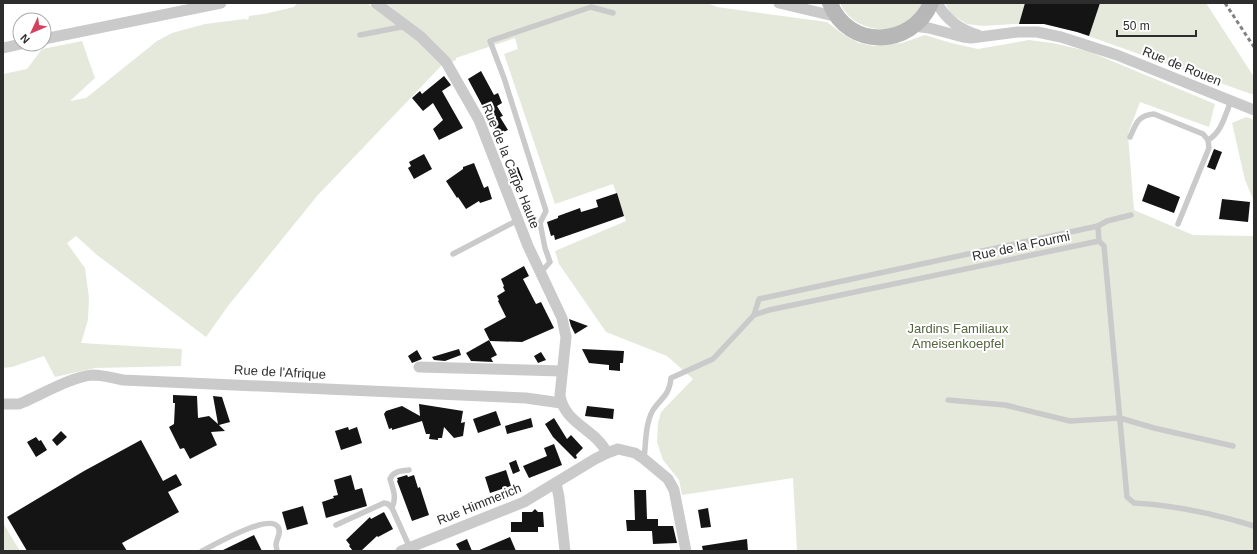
<svg xmlns="http://www.w3.org/2000/svg" width="1257" height="554" font-family="Arial,sans-serif">
  <style>
    .green { fill: #e5e9dc }
    .building { fill: #141414 }
    .lines { fill: none; stroke-linecap: round; stroke-linejoin: round }
    .lane { stroke: #cacaca; stroke-width: 5.5 }
    .street { stroke: #cacaca; stroke-width: 11 }
    .secondary { stroke: #b7b7b7; stroke-width: 16 }
    .rail { stroke: #828282; stroke-width: 3; stroke-dasharray: 4 3; stroke-linecap: butt }
    .labels { text-anchor: middle; dominant-baseline: central; stroke-width: 4; stroke-linejoin: round; paint-order: stroke }
    .street-label { font-size: 13px; fill: #2d2d2d; stroke: #fff }
    .park-label { font-size: 13px; fill: #55643f; stroke: #fff }
  </style>
  <rect width="100%" height="100%" fill="#fff"/>
  <!-- green -->
  <g class="green">
    <path d="M297,3H367L418,41L442,65L317,196L228,306L206,337L97,255L76,236L67,243L85,268L89,298L88,320L81,343L182,349L181,366L95,368L55,377L44,356L12,367L3,368V74L27,69L42,49L82,41L95,78L70,101L86,98L157,41L172,33L205,24L245,19L248,20L249,16L264,14L294,7Z"/>
    <path d="M386,3H707L717,7L827,22L844,35L859,43L874,46L902,43L925,35L951,43L978,49L1029,40L1052,43L1088,51L1215,104L1209,127L1140,102L1128,134L1134,210L1193,235L1254,236V551H797L793,478L682,495L679,480L663,460L657,442L658,423L661,412L693,379L667,356L606,332L559,264L555,251L626,221L613,184L555,204L504,54L518,49L515,38L456,58V60L452,62L432,40Z"/>
    <path d="M840,3H924C919,11 914,19 905,24C883,36 850,27 840,3Z"/>
    <path d="M945,3H1206L1254,77V95L1077,32L1044,24H1014L983,26L967,24L951,14Z"/>
    <path d="M1246,117L1254,120V201L1245,180L1232,123Z"/>
    <path d="M3,523L20,551H3Z"/>
  </g>
  <!-- building -->
  <g class="building">
    <path d="M1025,3H1100L1089,36L1077,32L1044,24H1019Z"/>
    <path d="M481,71L494,95L498,93L502,103L497,106L503,116L500,117L508,130L499,134L497,130L496,131L491,122L468,79Z"/>
    <path d="M444,76L451,85L442,91L463,128L439,140L433,129L443,120L433,103L423,111L412,98L420,91L422,94Z"/>
    <path d="M1214,149L1222,152L1215,170L1207,167Z"/>
    <path d="M424,154L432,169L414,179L408,168L411,166L409,162Z"/>
    <path d="M474,163L484,188L488,186L492,199L480,203L479,201L466,209L458,197L457,198L446,181L463,169V167Z"/>
    <path d="M518,167L523,180L511,184L507,172Z"/>
    <path d="M1148,184L1180,197L1174,213L1142,201Z"/>
    <path d="M617,193L624,216L555,240L554,235L551,236L547,222L558,218V216L580,208L581,212L598,207L596,200Z"/>
    <path d="M1222,199L1250,202L1248,222L1219,219Z"/>
    <path d="M524,266L529,276L523,279L536,304L541,302L554,328L522,342L490,341L484,329L506,317L498,301L499,300L497,296L505,291L503,287L504,286L501,279Z"/>
    <path d="M569,319L588,326L575,334L571,326Z"/>
    <path d="M489,340L497,355L491,358L493,362L471,361L466,353Z"/>
    <path d="M459,349L461,355L445,361L434,360L432,357Z"/>
    <path d="M582,349L624,351L623,363H620V371L609,370V365L589,363Z"/>
    <path d="M417,350L422,359L412,363L408,356Z"/>
    <path d="M541,352L546,360L538,363L534,356Z"/>
    <path d="M173,395L197,396L198,418L209,416L218,424L213,396L222,397L230,422L219,425L225,431L211,432L217,445L190,459L184,448L180,449L169,427L174,424L175,403H173Z"/>
    <path d="M419,404L463,411L461,423L465,422L463,436L454,438L444,427L442,438H438V440L429,439L430,434H426L422,421L392,430V428L389,429L384,414L386,411L402,406L420,416Z"/>
    <path d="M587,406L614,409L613,419L585,416Z"/>
    <path d="M496,411L501,425L478,433L473,419Z"/>
    <path d="M531,418L533,427L507,434L505,426Z"/>
    <path d="M554,418L567,439L571,435L583,448L576,455L577,458L575,459L553,437L545,424Z"/>
    <path d="M348,427L349,430L357,427L362,443L341,450L335,431Z"/>
    <path d="M61,431L67,437L57,446L52,440Z"/>
    <path d="M36,437L39,441L41,440L47,450L36,457L27,442Z"/>
    <path d="M141,440L163,481L176,474L182,485L168,492L179,512L122,543L127,551H27L7,517L84,471Z"/>
    <path d="M554,444L562,465L529,478L523,466L547,456L544,448Z"/>
    <path d="M516,460L520,471L513,474L509,463Z"/>
    <path d="M506,470L511,486L490,493L485,477Z"/>
    <path d="M351,475L355,490L362,488L367,506L326,518L322,502L334,498L333,496L338,495L334,480Z"/>
    <path d="M407,475L408,477L414,475L418,488L420,487L429,515L412,521L397,481L398,480L397,478Z"/>
    <path d="M634,490H646L647,519H658V526H673L677,543L653,544L652,531H627L626,520H635Z"/>
    <path d="M303,506L308,524L287,530L282,512Z"/>
    <path d="M708,508L711,527L701,528L698,510Z"/>
    <path d="M535,509L538,512H543L544,527H538V532H511V522H522V512H532Z"/>
    <path d="M384,512L393,529L378,537L377,536L361,551H353L349,546L350,545L346,540L370,517L371,519Z"/>
    <path d="M254,535L262,551H221Z"/>
    <path d="M510,537L516,551H477Z"/>
    <path d="M467,539L472,551H460L456,544Z"/>
    <path d="M747,539L748,551H703L702,546Z"/>
  </g>
  <g class="lines">
    <!-- lane -->
    <g class="lane">
      <path d="M360,35L406,26"/>
      <path d="M1130,137C1136,124 1138,115 1154,114L1203,134L1208,140L1209,148L1178,224"/>
      <path d="M1208,140C1222,132 1225,115 1231,101"/>
      <path d="M1098,226L1107,221L1131,215"/>
      <path d="M453,254L518,220"/>
      <path d="M541,272L550,262L545,248L540,223L546,211L504,78L490,41L591,7L613,13"/>
      <path d="M754,315L759,299L1098,226L1099,241"/>
      <path d="M948,400L1005,405L1070,421L1120,418L1154,428L1233,446"/>
      <path d="M644,459C646,443 645,424 653,410C662,397 669,396 671,378L713,359L754,315L769,310L1099,241L1104,246L1127,497L1134,503C1175,505 1215,514 1254,526"/>
      <path d="M392,508C397,497 393,489 390,479C393,471 402,471 409,470"/>
      <path d="M336,525L384,503L388,504L392,508L410,548"/>
      <path d="M202,551C214,545 269,513 278,527C282,533 276,539 276,545C276,546 277,550 277,551"/>
    </g>
    <!-- street -->
    <g class="street">
      <path d="M376,3L421,37L446,62L479,120L528,246L562,318L566,337L560,395C564,424 596,429 607,453"/>
      <path d="M779,3L838,17"/>
      <path d="M937,3C946,19 960,30 978,35"/>
      <path d="M914,26L929,28L963,37L971,38L1018,32H1037L1061,37L1117,55L1254,110"/>
      <path d="M44,39L221,3"/>
      <path d="M3,48L21,44"/>
      <path d="M419,367L562,371"/>
      <path d="M3,404H19L24,402C42,394 73,376 93,375C103,375 113,378 123,380L526,398L561,403"/>
      <path d="M556,483L559,497L565,551"/>
      <path d="M401,551L524,502L595,459L607,453L618,449L635,453L644,459L668,479L674,490L686,551"/>
    </g>
    <!-- secondary -->
    <path class="secondary" d="M830,3C848,50 912,48 931,3"/>
    <!-- rail -->
    <path class="rail" d="M1225,3L1254,47"/>
  </g>
  <g class="labels">
    <!-- street labels -->
    <g class="street-label">
      <text transform="translate(1182 66) rotate(22)">Rue de Rouen</text>
      <text transform="translate(511 166) rotate(68)">Rue de la Carpe Haute</text>
      <text transform="translate(1021 246) rotate(-12)">Rue de la Fourmi</text>
      <text transform="translate(280 372) rotate(3)">Rue de l'Afrique</text>
      <text transform="translate(479 504) rotate(-22)">Rue Himmerich</text>
    </g>
    <!-- park labels -->
    <g class="park-label">
      <text x="958" y="328">Jardins Familiaux<tspan x="958" dy="15">Ameisenkoepfel</tspan></text>
    </g>
  </g>
  <!-- border -->
  <rect width="1257" height="554" fill="none" stroke="#2d2d2d" stroke-width="8"/>
  <!-- north arrow -->
  <g transform="translate(32 32) rotate(226)"><circle r="19" fill="#ffffff" stroke="#ababab"/>
  <path d="M0-3L7 15L0 10L-7 15Z" fill="#d3415d"/>
  <text y="-6" font-size="11" font-weight="bold" text-anchor="middle" fill="#2d2d2d">N</text>
  </g>
  <!-- scale -->
  <path d="M1117 30v6h79v-6" fill="none" stroke="#2d2d2d" stroke-width="2"/>
  <text x="1123" y="30" font-size="12" fill="#2d2d2d" stroke="#ffffff" stroke-width="3" paint-order="stroke">50 m</text>
</svg>
